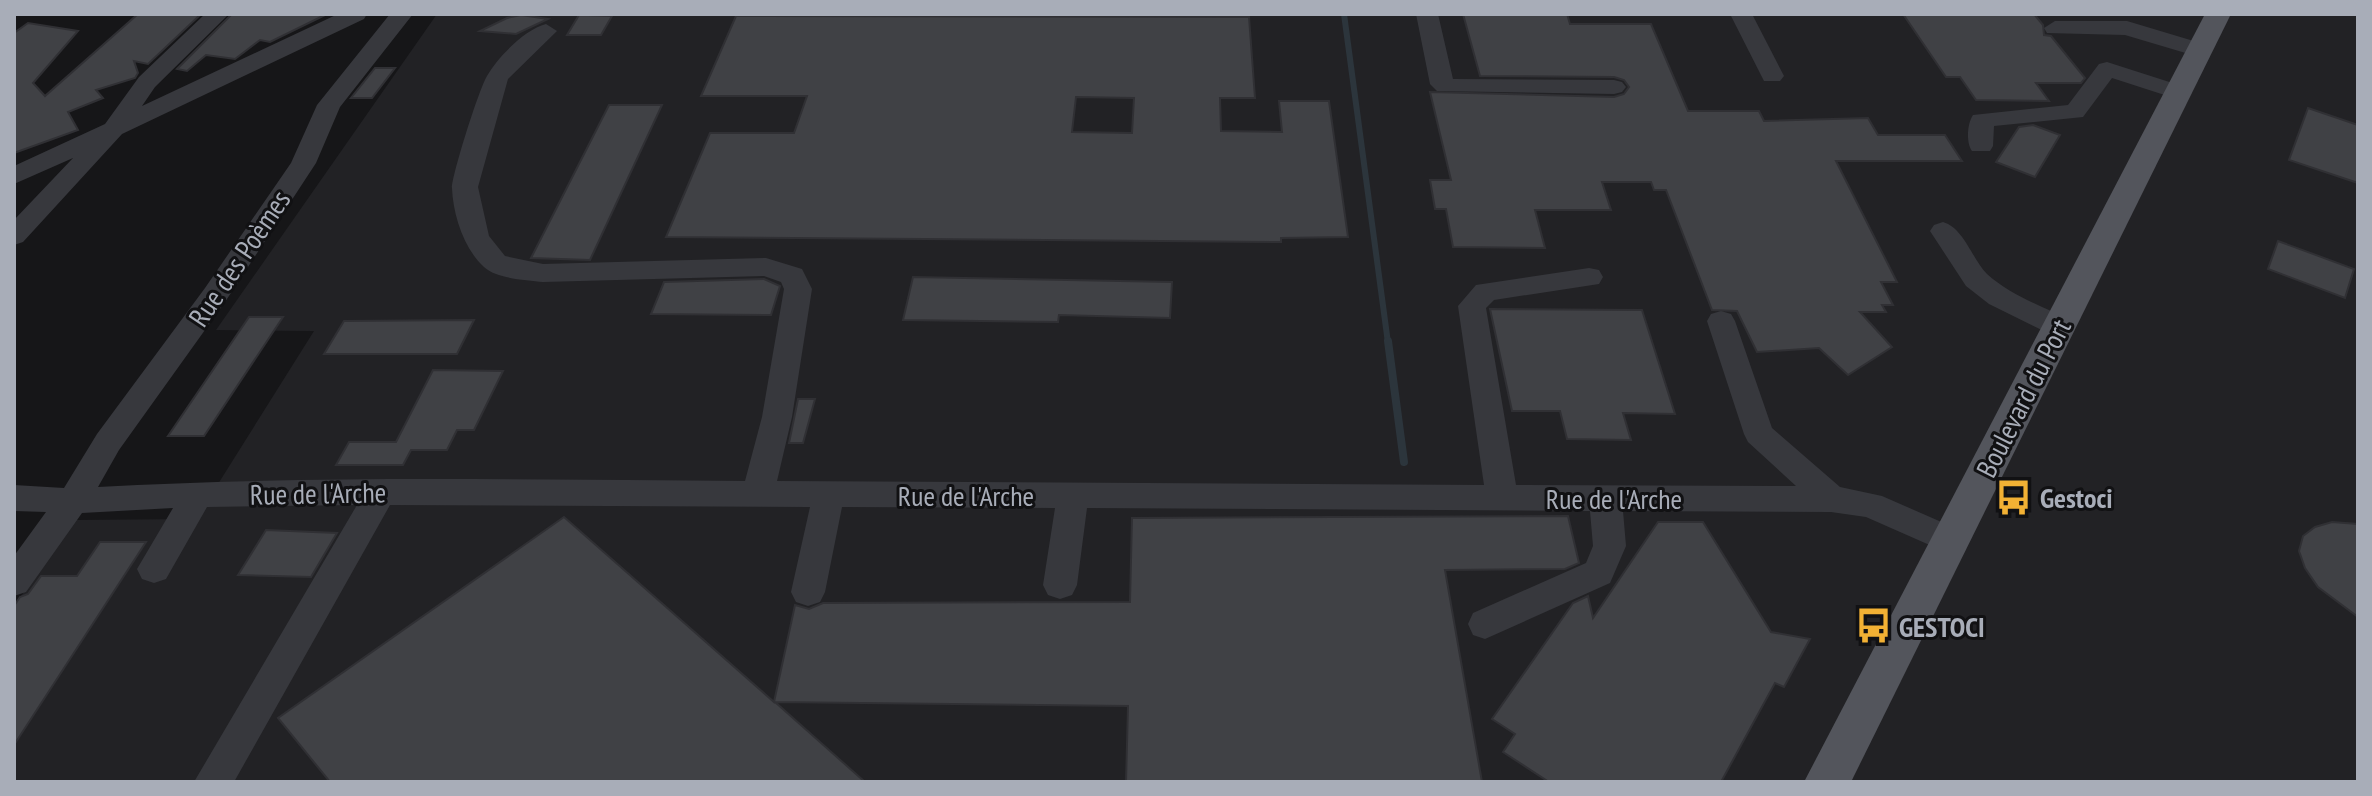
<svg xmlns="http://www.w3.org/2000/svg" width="2372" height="796" font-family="'PT Sans Narrow',sans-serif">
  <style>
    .built { fill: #222225 }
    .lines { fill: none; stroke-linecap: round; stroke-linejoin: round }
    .stream-far1 { stroke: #2c353c; stroke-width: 6 }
    .stream { stroke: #2c353c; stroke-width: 8 }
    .building { fill: #404145; stroke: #303034; stroke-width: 2; fill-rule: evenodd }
    .minor { fill: #37383d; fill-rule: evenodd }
    .major { fill: #53555c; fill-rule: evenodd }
    .labels { text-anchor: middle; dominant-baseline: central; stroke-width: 6; stroke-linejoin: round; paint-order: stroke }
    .street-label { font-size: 28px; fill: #a8adb8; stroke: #111113 }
    .poi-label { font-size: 28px; font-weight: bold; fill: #a8adb8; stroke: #111113; text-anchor: start }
  </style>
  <rect width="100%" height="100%" fill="#161618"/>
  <!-- built -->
  <path class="built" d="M437,14H2358V782H14V606L74,520L196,519L314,331L216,330Z"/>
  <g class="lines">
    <!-- stream-far1 -->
    <path class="stream-far1" d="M1344,14L1388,343"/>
    <!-- stream -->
    <path class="stream" d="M1388,341L1404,462"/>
  </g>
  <!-- building -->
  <g class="building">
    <path d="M138,14H201L148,64L134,61L138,73L135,78L96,90L103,98L68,112L78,130L14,153V33L28,23L78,31L33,83L45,96Z"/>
    <path d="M232,14H327L270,42L260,40L235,59L206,55L187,71L177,69Z"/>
    <path d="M1463,14H1567L1570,24H1651L1688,111H1759L1764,121L1868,118L1878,135H1945L1962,161H1836L1897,282H1881L1893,305H1882L1886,312H1860L1892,347L1848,375L1819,348L1757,352L1737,311L1712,310L1666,190H1654L1651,182H1602L1611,210H1535L1545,248L1453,247L1446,209H1435L1430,180H1451L1430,92L1614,97L1624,94L1629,87L1624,80L1614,77L1480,76Z"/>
    <path d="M1903,14H2034L2043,25L2044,35L2051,36L2085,78L2081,83H2036L2049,101L1976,100L1960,77H1946Z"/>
    <path d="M521,15L548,19L516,34L480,31L507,18Z"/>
    <path d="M579,15L612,16L601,35H567Z"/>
    <path d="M736,16L1249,17L1255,98H1220L1221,131L1282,132L1279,101H1329L1348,237L1281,238V242L666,237L710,133H794L807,96H701ZM1076,97L1134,98L1132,133L1072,132Z"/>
    <path d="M375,68H395L372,98H351Z"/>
    <path d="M609,105H662L590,260L531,258Z"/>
    <path d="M2308,108L2358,125V183L2289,160Z"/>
    <path d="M2033,125L2060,135L2035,177L1996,162L2019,127Z"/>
    <path d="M2278,241L2354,269L2345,298L2268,269Z"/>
    <path d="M913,277L1172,282L1170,318L1059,315L1058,322L903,320Z"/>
    <path d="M764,279L780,286L771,315L651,314L664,282Z"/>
    <path d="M1490,309L1642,310L1675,414L1623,413L1631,440L1567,439L1560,411H1512Z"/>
    <path d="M249,317H283L204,436H168Z"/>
    <path d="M474,320L457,354H324L344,321Z"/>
    <path d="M433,370L503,371L474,430H457L447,450H411L403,465H336L349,442H396Z"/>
    <path d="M798,399H815L803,443H789Z"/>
    <path d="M1568,516L1579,563L1565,569L1445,570L1482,782H1126L1128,706L775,702L865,782H330L278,718L564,517L774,702L795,605L809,609L823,603L1130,602L1132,518Z"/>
    <path d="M1658,522H1703L1771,632L1810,639L1784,687L1775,683L1721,782H1549L1503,752L1515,734L1492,719L1573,603L1588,596L1593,618Z"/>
    <path d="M2332,522L2358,524V617L2318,587L2305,568L2299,551L2303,536L2315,527Z"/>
    <path d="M266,530L337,533L311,577L238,575Z"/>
    <path d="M100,542H146L14,745V606L20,597L28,594L41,576H77Z"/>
  </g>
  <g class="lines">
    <!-- minor -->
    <g class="minor">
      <path d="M205,14H229L155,87L142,106L338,14H367L364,19L122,134L23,242L14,245V220L73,158L14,184V166L105,124L139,77Z"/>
      <path d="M390,14H413L340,107L316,163L225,302L119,450L98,487C313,475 529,480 745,481L762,417L784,289L781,282L764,276L543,282C526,280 497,279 484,267C464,249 453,215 452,188C452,175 479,89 487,76C497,58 525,29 546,24L557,31L508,79L478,187L489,236L505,256L543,264L766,258L802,269L812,289L792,417L777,481L1484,485L1458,306L1476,285L1589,268L1599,270L1603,277L1599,284L1494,300L1486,308L1516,485L1796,486L1748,442L1744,434L1707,321L1711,314L1721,311L1731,314L1735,321L1772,428L1840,487L1882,496L1962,531L1966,541L1962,551L1950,554L1866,517L1831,512L1623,511L1626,546L1610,583L1485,639L1473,635L1468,624L1473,613L1586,563L1593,546L1590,511L1087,508L1077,585L1072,595L1060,599L1048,595L1043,585L1055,508L842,507L825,592L820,602L808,606L796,602L791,592L810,507L390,505L234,782H194L357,505L207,507L166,579L154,583L142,579L137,569L173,508L82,513L26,592L14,596V556L46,512L14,511V485L64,488L97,434L205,288L291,163L317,105Z"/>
      <path d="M1416,14H1438L1453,79L1614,80L1622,82L1626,87L1622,92L1614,94L1437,91L1430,84Z"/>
      <path d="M1730,14H1752L1784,76L1780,81H1764Z"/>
      <path d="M2055,21H2127L2207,45L2210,50L2207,55L2199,57L2125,35L2047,33L2044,28Z"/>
      <path d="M2107,62L2185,87L2189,92L2185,97L2177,99L2112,78L2083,117L1994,126L1993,146L1990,151H1972C1966,143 1967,124 1973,115L2068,105L2099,64Z"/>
      <path d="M1943,222C1964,228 1972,259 1987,274C2010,295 2042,306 2070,320L2074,327L2070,334L2060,337L2050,334L1989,304L1966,286L1930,231L1934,225Z"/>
    </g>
    <!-- major -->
    <path class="major" d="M2205,14H2231L1851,782H1804Z"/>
  </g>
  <!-- icons -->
  <defs>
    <symbol id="bus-bare" viewBox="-9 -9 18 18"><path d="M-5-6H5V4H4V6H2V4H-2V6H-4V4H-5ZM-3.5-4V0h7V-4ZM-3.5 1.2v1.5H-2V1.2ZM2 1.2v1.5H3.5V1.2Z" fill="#f2b134" stroke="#111113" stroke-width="2.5" paint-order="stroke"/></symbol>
  </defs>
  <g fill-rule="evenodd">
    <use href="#bus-bare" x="1988" y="472" width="51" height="51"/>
    <use href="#bus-bare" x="1848" y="600" width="51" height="51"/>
  </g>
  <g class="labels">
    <!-- street labels -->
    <g class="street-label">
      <text transform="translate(239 258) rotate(-56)">Rue des Poèmes</text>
      <text transform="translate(2023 398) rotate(-63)">Boulevard du Port</text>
      <text transform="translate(318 493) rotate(-1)">Rue de l'Arche</text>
      <text x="966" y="495">Rue de l'Arche</text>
      <text x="1614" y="498">Rue de l'Arche</text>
    </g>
    <!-- poi labels -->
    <g class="poi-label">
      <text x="2040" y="497">Gestoci</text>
      <text x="1899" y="626">GESTOCI</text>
    </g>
  </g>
  <!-- border -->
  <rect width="2372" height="796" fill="none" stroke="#a8adb8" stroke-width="32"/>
</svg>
